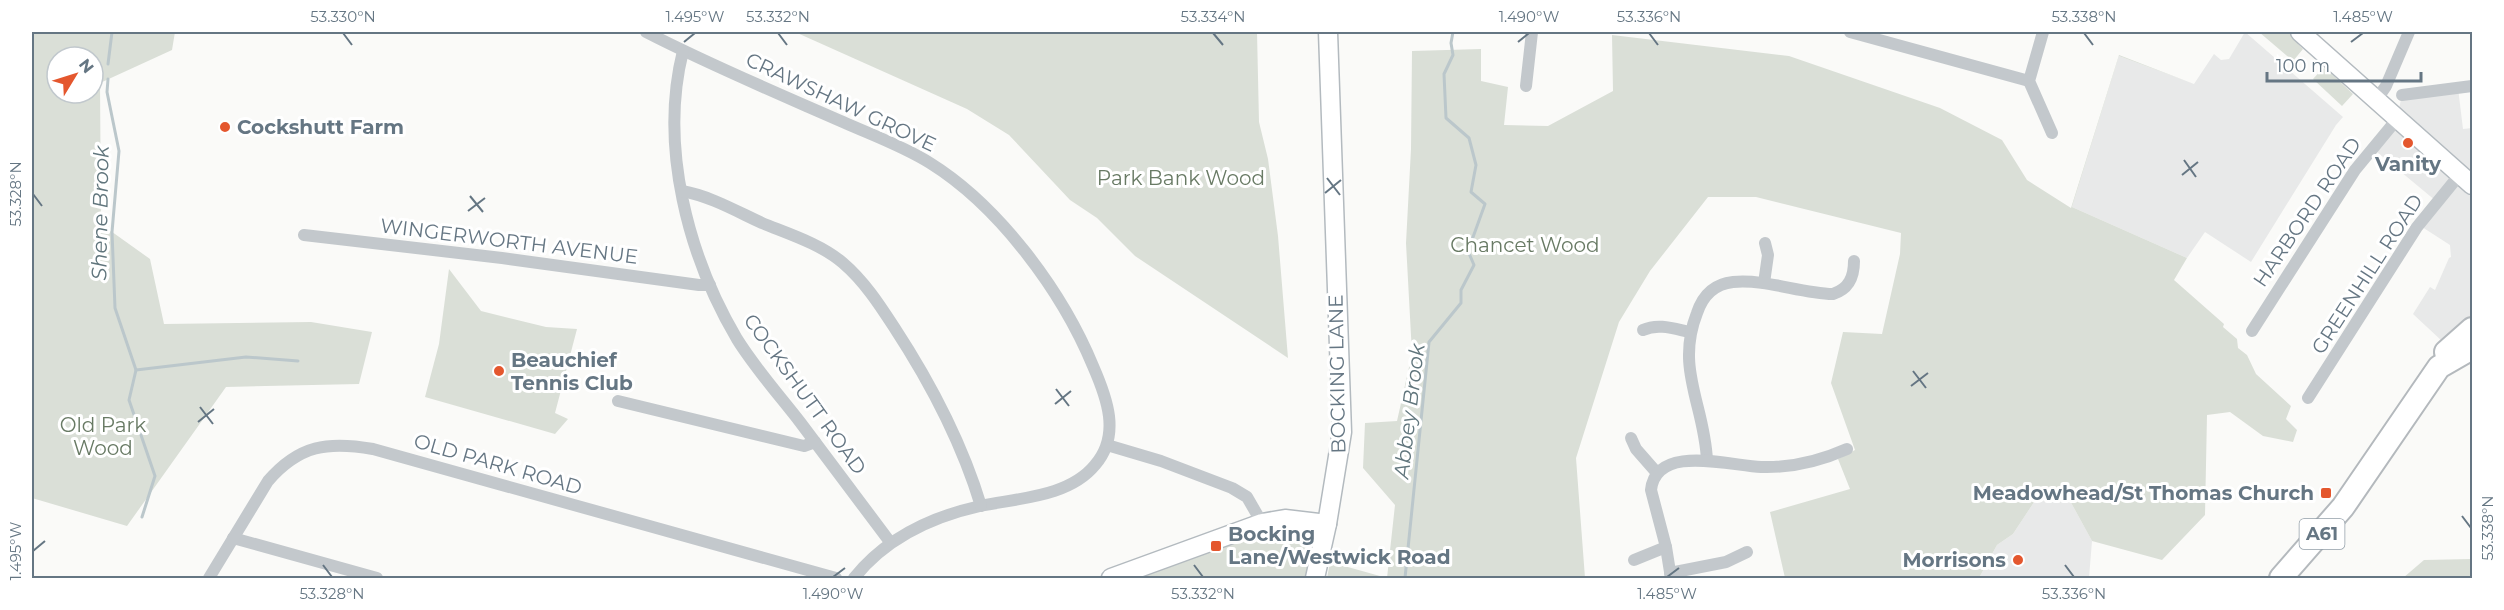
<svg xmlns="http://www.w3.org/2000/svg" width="2504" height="610" font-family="Montserrat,sans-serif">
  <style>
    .built { fill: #e8e9e9 }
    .green { fill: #dadfd7; fill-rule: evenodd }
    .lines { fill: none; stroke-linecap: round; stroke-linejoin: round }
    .stream { stroke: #bbc7cb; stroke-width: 3 }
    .secondary-casing { stroke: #b3babf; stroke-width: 21 }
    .highway-casing { stroke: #b4b9bd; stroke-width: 26 }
    .street { stroke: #c3c8cc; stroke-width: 12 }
    .secondary { stroke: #fff; stroke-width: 18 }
    .highway { stroke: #fff; stroke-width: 22 }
    .ticks { fill: none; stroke: #657683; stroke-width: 2 }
    .poi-dot { fill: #e4572e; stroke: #fff; stroke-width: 2 }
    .labels { text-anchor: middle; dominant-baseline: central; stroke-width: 6; stroke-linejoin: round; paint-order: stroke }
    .shield { fill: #fff; stroke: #939fa8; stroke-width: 1.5 }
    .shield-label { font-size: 18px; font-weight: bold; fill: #657683 }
    .street-label { font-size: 20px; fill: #657683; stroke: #fff }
    .poi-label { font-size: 20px; font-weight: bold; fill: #657683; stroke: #fff; text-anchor: start }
    .park-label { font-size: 20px; fill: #687a64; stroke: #fff }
    .water-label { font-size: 21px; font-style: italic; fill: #60757c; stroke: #fff }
    .neatline { fill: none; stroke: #657683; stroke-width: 2 }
    .ticks-label { font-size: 15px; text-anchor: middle; fill: #657683 }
  </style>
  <rect width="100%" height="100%" fill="#fafaf8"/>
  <!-- built -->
  <g class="built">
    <path d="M2245,32L2343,117L2336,125L2251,262L2205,232L2187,258L2072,207L2119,56L2194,84L2214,54L2221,60L2229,59Z"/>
    <path d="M2458,88L2463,129L2472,128V341L2456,354L2413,314L2430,287L2435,290L2449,258L2451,257L2450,245L2419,225L2436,201L2371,147L2397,118L2402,95Z"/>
    <path d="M2063,488L2092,541L2089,578H1979L1997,545L2013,534L2042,490Z"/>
  </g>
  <!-- green -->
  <g class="green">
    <path d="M32,32H175L172,50L100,83L101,224L150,259L164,324L311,322L372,332L359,384L226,387L127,526L32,498ZM57,57H93V93H57Z"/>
    <path d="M795,32H1257L1259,122L1268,159L1278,236L1288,358L1135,256L1097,218L1070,200L1009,135L967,109Z"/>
    <path d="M2259,32H2288L2300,42L2298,44L2303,49L2293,61Z"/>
    <path d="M1612,35L1789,56L1940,108L2002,140L2027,180L2071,208L2119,55L2194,84L2119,56L2072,207L2187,258L2174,280L2224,324L2223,327L2237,339L2238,348L2247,355L2256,374L2291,406L2286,419L2297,430L2293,442L2263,436L2230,412L2207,415L2205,515L2162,560L2092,541L2063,488L2042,490L2013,534L1997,545L1979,578H1785L1770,512L1850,489L1838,459L1855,450L1831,383L1843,332L1882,334L1900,254L1901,233L1756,197H1708L1650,271L1619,322L1576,458L1585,578H1327L1330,562L1387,578L1395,505L1363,468L1365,423L1397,421L1412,354L1406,243L1411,149L1412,51L1481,49V81L1508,87L1504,125L1548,126L1613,91Z"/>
    <path d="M2324,67L2353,94L2342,106L2313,79Z"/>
    <path d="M449,269L481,311L546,327L577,329L555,413L568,419L555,434L425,397L439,344Z"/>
    <path d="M1276,527C1320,529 1319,543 1306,578H1134Z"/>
    <path d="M2472,559V578H2403L2424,560Z"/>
  </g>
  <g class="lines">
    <!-- stream -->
    <g class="stream">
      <path d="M108,64L112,32"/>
      <path d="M108,79L107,92L119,151L112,232L115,308L136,370L129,400L155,476L142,517"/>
      <path d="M136,370L246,357L298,361"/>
      <path d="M1405,578L1429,342L1461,303V290L1474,265L1468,251L1485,204L1471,192L1476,165L1469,138L1446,118L1444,74L1453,55L1451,43L1453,32"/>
    </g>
    <defs>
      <g id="secondary">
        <path d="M2300,32L2472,185"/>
        <path d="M1111,578L1262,523L1285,519L1327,524"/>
        <path d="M1315,578L1327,524L1342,432L1328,32"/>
      </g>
      <g id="highway">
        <path d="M2446,352L2472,329"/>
        <path d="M2281,578L2343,507L2439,367L2472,348"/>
      </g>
    </defs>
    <!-- secondary casing -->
    <use href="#secondary" class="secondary-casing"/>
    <!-- highway casing -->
    <use href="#highway" class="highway-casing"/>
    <!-- street -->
    <g class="street">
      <path d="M646,32C710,65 777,93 843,122C872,135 903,146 930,163C999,206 1062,291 1093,366C1107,398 1121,435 1095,465C1069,497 1018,498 980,506C931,517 886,538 854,578"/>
      <path d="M1850,32L2029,81"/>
      <path d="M2043,32L2029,81L2052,133"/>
      <path d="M683,51C659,146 688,256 737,339C755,368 779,395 800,422C830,462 860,502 890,542"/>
      <path d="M1526,86L1532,32"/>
      <path d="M2402,95L2472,86"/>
      <path d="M2377,99L2386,86L2409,32"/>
      <path d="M682,191C710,196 736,211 762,223C789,234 821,244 843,263C864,281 879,304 894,327C930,382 962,443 981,506"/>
      <path d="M304,235L502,258L699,285H710"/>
      <path d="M1764,283L1768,255L1765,243"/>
      <path d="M1643,330C1658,323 1675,329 1690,332"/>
      <path d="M2252,331L2355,170L2398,118"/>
      <path d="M2308,398L2417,227L2461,173"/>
      <path d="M618,401L804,446L815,442"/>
      <path d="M1631,438L1636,449L1657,473"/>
      <path d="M1107,445L1161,461L1232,488L1247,497L1262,523"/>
      <path d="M1707,461C1705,406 1675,369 1697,313C1703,295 1714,284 1733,282C1767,279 1799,293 1833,294C1849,289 1854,277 1854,261"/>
      <path d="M233,538L377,578"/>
      <path d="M1634,560L1666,547"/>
      <path d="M1670,573L1726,562L1747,552"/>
      <path d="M209,578L268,481C299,445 328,441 373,449L836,578"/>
      <path d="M1671,578L1666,547L1651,490C1656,443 1731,466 1761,467C1790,468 1820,461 1847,449"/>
    </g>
    <!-- secondary -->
    <use href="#secondary" class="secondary"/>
    <!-- highway -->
    <use href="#highway" class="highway"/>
  </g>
  <!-- ticks -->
  <path class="ticks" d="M343,33L352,45M778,33L787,45M1213,33L1223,45M1649,33L1658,45M2084,33L2093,45M684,42L695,33M1518,42L1529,33M2351,42L2363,33M2184,160L2196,177M2182,175L2198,162M1327,178L1340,195M1325,193L1341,180M33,194L42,206M470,196L483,212M468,211L485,198M1913,371L1926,388M1911,386L1928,373M1056,389L1069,406M1055,404L1071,391M200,407L213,424M198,422L214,409M2462,516L2471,528M33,551L45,541M323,565L332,577M1194,565L1203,577M2065,565L2074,577M833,577L845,568M1667,577L1679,568"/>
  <!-- markers -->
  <g class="poi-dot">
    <circle cx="225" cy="127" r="6"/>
    <circle cx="2408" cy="143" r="6"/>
    <circle cx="499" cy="371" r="6"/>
    <rect x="2320" y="487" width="12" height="12" rx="3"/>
    <rect x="1210" y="540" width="12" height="12" rx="3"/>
    <circle cx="2018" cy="560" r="6"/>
  </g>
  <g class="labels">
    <!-- shield labels -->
    <rect class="shield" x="2299.5" y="519" width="45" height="30" rx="4.5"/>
    <g class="shield-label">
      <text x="2322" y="534">A61</text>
    </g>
    <!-- street labels -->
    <g class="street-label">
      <text transform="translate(841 102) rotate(25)">CRAWSHAW GROVE</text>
      <text transform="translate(2307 212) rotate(-56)">HARBORD ROAD</text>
      <text transform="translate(509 241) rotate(7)">WINGERWORTH AVENUE</text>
      <text transform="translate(2367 274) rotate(-57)">GREENHILL ROAD</text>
      <text transform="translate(1337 374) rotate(-91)">BOCKING LANE</text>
      <text transform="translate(805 394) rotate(54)">COCKSHUTT ROAD</text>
      <text transform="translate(498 464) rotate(16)">OLD PARK ROAD</text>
    </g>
    <!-- poi labels -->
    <g class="poi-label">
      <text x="237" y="127">Cockshutt Farm</text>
      <text x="2408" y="164" text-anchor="middle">Vanity</text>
      <text x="511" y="360">Beauchief<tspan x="511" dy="23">Tennis Club</tspan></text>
      <text x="2314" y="493" text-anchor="end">Meadowhead/St Thomas Church</text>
      <text x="1228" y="534">Bocking<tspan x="1228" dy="23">Lane/Westwick Road</tspan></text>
      <text x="2006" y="560" text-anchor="end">Morrisons</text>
    </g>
    <!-- park labels -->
    <g class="park-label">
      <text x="1181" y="178">Park Bank Wood</text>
      <text x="1525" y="245">Chancet Wood</text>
      <text x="103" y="425">Old Park<tspan x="103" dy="23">Wood</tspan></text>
    </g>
    <!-- water labels -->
    <g class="water-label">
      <text transform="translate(100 213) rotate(-89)">Shene Brook</text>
      <text transform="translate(1409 411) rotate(-83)">Abbey Brook</text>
    </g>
  </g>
  <!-- border -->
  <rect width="2504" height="610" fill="none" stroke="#ffffff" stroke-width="66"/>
  <!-- north arrow -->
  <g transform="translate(75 75) rotate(52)"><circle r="28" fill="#ffffff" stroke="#c1c8cd" stroke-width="1.5"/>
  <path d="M0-4.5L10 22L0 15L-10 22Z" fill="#e4572e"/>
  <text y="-9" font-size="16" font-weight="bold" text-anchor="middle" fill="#657683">N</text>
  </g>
  <!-- scale -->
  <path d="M2267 72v9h154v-9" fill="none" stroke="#657683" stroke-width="3"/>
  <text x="2276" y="72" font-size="18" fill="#657683" stroke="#ffffff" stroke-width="4.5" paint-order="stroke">100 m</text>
  <rect x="33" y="33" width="2438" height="544" class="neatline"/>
  <g class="ticks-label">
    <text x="343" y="22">53.330°N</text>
    <text x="695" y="22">1.495°W</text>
    <text x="778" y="22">53.332°N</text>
    <text x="1213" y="22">53.334°N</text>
    <text x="1529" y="22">1.490°W</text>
    <text x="1649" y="22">53.336°N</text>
    <text x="2084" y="22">53.338°N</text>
    <text x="2363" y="22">1.485°W</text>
    <text transform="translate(16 194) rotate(-90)" y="5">53.328°N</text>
    <text transform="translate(2488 528) rotate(-90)" y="5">53.338°N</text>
    <text transform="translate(16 551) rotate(-90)" y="5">1.495°W</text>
    <text x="332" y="599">53.328°N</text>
    <text x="833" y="599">1.490°W</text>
    <text x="1203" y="599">53.332°N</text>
    <text x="1667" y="599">1.485°W</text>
    <text x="2074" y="599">53.336°N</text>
  </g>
</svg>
